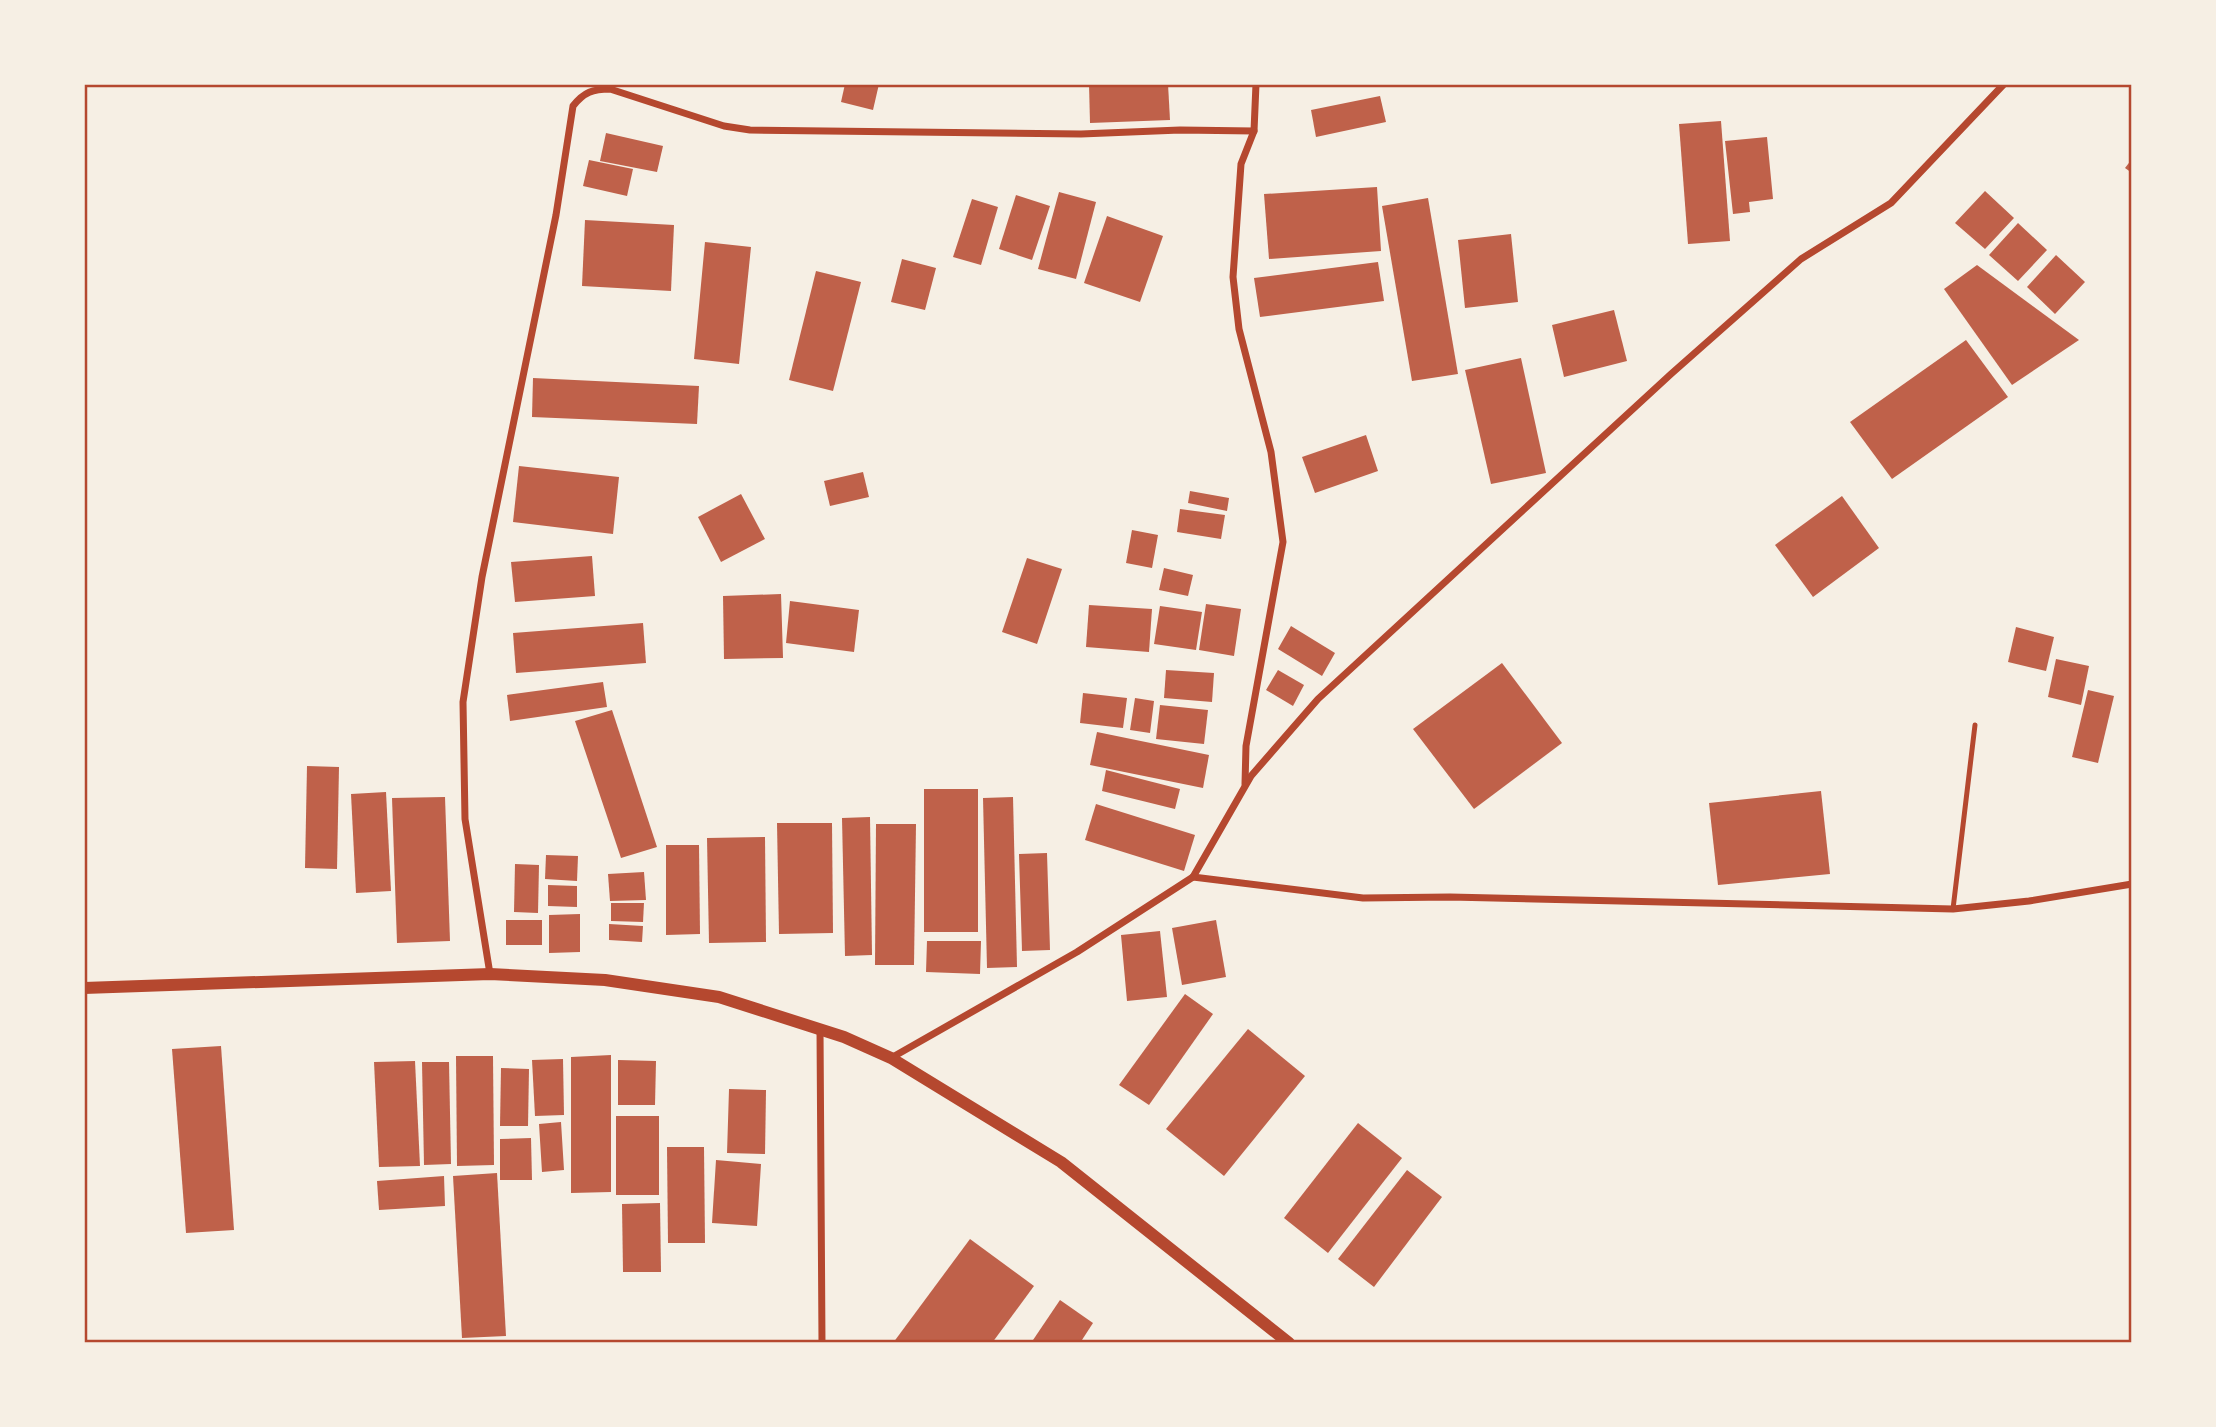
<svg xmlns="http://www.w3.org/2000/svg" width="2216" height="1427" font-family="'Open Sans',sans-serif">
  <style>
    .building { fill: #bf614a }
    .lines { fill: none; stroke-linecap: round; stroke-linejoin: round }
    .service { stroke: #b5482f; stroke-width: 5 }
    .minor { stroke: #b5482f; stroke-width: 7 }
    .tertiary { stroke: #b5482f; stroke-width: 12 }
    .neatline { fill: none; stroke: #b5482f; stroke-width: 2.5 }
  </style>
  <rect width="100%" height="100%" fill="#f6efe4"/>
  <!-- building -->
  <g class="building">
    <path d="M845,84H879L873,110L841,102Z"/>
    <path d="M1089,84H1168L1170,120L1090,123Z"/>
    <path d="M1677,84H1706V87L1677,86Z"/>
    <path d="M1380,96L1386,122L1316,137L1311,110Z"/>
    <path d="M1721,121L1730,241L1688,244L1679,124Z"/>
    <path d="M606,133L663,146L657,172L600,161Z"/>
    <path d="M1767,137L1773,199L1749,202L1750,212L1733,214L1725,141Z"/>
    <path d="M2132,159V173L2125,168Z"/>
    <path d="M589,160L633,169L627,196L583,186Z"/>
    <path d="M1377,187L1381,251L1269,259L1264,194Z"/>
    <path d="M1985,191L2014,218L1985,249L1955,223Z"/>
    <path d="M1059,192L1096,202L1076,279L1038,269Z"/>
    <path d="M1016,195L1050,206L1032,260L999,249Z"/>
    <path d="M1428,198L1458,374L1412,381L1382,206Z"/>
    <path d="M972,199L998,207L981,265L953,257Z"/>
    <path d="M1107,216L1163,236L1140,302L1084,283Z"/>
    <path d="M585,220L674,225L671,291L582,286Z"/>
    <path d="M2018,223L2047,250L2018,281L1989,255Z"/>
    <path d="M1511,234L1518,302L1465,308L1458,240Z"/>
    <path d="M705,242L751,247L739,364L694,359Z"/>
    <path d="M2056,255L2085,282L2055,314L2027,287Z"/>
    <path d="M902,259L936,268L925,310L891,302Z"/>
    <path d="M1378,262L1384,301L1260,317L1254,278Z"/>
    <path d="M1977,265L2079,340L2012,385L1944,289Z"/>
    <path d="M816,271L861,282L833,391L789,380Z"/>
    <path d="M1614,310L1627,361L1564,377L1552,325Z"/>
    <path d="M1966,340L2008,397L1892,479L1850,422Z"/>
    <path d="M1521,358L1546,473L1491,484L1465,370Z"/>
    <path d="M533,378L699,386L697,424L532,417Z"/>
    <path d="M1366,435L1378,471L1315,493L1302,457Z"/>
    <path d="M519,466L619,477L613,534L513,522Z"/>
    <path d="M863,472L869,497L830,506L824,481Z"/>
    <path d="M1190,491L1229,498L1227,511L1188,503Z"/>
    <path d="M741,494L765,539L721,562L698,517Z"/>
    <path d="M1842,496L1879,548L1813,597L1775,545Z"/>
    <path d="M1180,509L1225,515L1221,539L1177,532Z"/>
    <path d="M1132,530L1158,535L1152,568L1126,563Z"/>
    <path d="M592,556L595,596L515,602L511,562Z"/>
    <path d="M1027,558L1062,569L1037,644L1002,632Z"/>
    <path d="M1164,568L1193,575L1188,596L1159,590Z"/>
    <path d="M781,594L783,658L724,659L723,596Z"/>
    <path d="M790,601L859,610L854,652L786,643Z"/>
    <path d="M1206,604L1241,609L1234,656L1199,650Z"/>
    <path d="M1089,605L1152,609L1149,652L1086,647Z"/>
    <path d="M1160,606L1202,612L1196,650L1154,644Z"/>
    <path d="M643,623L646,663L516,673L513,633Z"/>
    <path d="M1291,626L1335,653L1322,676L1278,649Z"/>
    <path d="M2016,627L2054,637L2046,671L2008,662Z"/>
    <path d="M2056,659L2089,666L2081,705L2048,697Z"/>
    <path d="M1502,663L1562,743L1474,809L1413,729Z"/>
    <path d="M1166,670L1214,673L1212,702L1164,698Z"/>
    <path d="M1278,670L1304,685L1293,706L1266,690Z"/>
    <path d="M603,682L607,707L510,721L507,695Z"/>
    <path d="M2088,690L2114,696L2098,763L2072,757Z"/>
    <path d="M1083,693L1127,698L1123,728L1080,723Z"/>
    <path d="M1135,698L1154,701L1150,733L1130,730Z"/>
    <path d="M1160,705L1208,710L1204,744L1156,739Z"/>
    <path d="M612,710L657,847L621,858L575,721Z"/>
    <path d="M1097,732L1209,755L1203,788L1090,765Z"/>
    <path d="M307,766L339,767L337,869L305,868Z"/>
    <path d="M1106,770L1180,789L1175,809L1102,791Z"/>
    <rect x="924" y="789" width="54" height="143"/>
    <path d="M1821,791L1830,874L1718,885L1709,803Z"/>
    <path d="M386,792L391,891L356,893L351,794Z"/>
    <path d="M445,797L450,941L397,943L392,798Z"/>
    <path d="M1013,797L1017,967L987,968L983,798Z"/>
    <path d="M1096,804L1195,835L1184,871L1085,840Z"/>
    <path d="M870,817L872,955L845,956L842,818Z"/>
    <path d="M777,823H832L833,933L779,934Z"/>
    <path d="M876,824H916L914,965H875Z"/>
    <path d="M765,837L766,942L709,943L707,838Z"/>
    <path d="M666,845H699L700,934L666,935Z"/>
    <path d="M1047,853L1050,950L1022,951L1019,854Z"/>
    <path d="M546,855L578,856L577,881L545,879Z"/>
    <path d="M515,864L539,865L538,913L514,912Z"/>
    <path d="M644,872L646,900L610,901L608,874Z"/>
    <path d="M548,885L577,886V907L548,906Z"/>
    <path d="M611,903H644L643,922L611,921Z"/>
    <path d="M580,914V952L549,953V915Z"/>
    <rect x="506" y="920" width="36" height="25"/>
    <path d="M1216,920L1226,977L1182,985L1172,928Z"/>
    <path d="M609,924L643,926L642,942L609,940Z"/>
    <path d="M1160,931L1167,997L1127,1001L1121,935Z"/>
    <path d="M927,941H981L980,974L926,972Z"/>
    <path d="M1185,994L1213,1014L1149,1105L1119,1085Z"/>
    <path d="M1248,1029L1305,1076L1224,1176L1166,1129Z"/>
    <path d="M221,1046L234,1230L186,1233L172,1049Z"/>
    <path d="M611,1055V1192L571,1193V1057Z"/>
    <path d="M456,1056H493L494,1165L457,1166Z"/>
    <path d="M563,1059L564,1115L535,1116L532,1060Z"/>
    <path d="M618,1060L656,1061L655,1105H618Z"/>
    <path d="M415,1061L420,1166L379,1167L374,1062Z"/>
    <path d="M422,1062H449L451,1164L424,1165Z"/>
    <path d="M501,1068L529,1069L528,1126H500Z"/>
    <path d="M729,1089L766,1090L765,1154L727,1153Z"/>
    <rect x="616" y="1116" width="43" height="79"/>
    <path d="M561,1122L564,1170L542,1172L539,1124Z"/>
    <path d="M1358,1123L1402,1158L1328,1253L1284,1218Z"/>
    <path d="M531,1138L532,1180H500V1139Z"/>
    <path d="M667,1147H704L705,1243H668Z"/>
    <path d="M716,1160L761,1164L757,1226L712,1223Z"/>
    <path d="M1407,1170L1442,1197L1374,1287L1338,1259Z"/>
    <path d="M497,1173L506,1336L462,1338L453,1176Z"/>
    <path d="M444,1176L445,1206L379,1210L377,1181Z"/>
    <path d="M660,1203L661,1272H623L622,1204Z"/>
    <path d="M970,1239L1034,1286L992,1343H893Z"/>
    <path d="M1060,1300L1093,1323L1080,1343H1031Z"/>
  </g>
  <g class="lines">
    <!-- service -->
    <path class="service" d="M1953,909L1975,725"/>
    <!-- minor -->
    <g class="minor">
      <path d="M1245,784L1246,746L1283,542L1271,452L1239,329L1233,277L1241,164L1254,131L1256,84"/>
      <path d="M1193,877L1363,898L1450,897L1953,909L2029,901L2132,884"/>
      <path d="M490,974L465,819L463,702L482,577L556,215L573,106C584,92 593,89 610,89L724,126L750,130L1081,134L1180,130L1254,131"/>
      <path d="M820,1029L822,1343"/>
      <path d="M891,1058L1077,952L1193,877L1251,776L1318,699L1671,374L1801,259L1891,203L2004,84"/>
    </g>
    <!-- tertiary -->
    <path class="tertiary" d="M84,988L490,974L605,980L719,997L844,1037L891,1058L1061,1162L1289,1343"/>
  </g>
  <!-- border -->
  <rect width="2216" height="1427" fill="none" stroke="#f6efe4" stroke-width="172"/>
  <rect x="86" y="86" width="2044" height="1255" class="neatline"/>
</svg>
